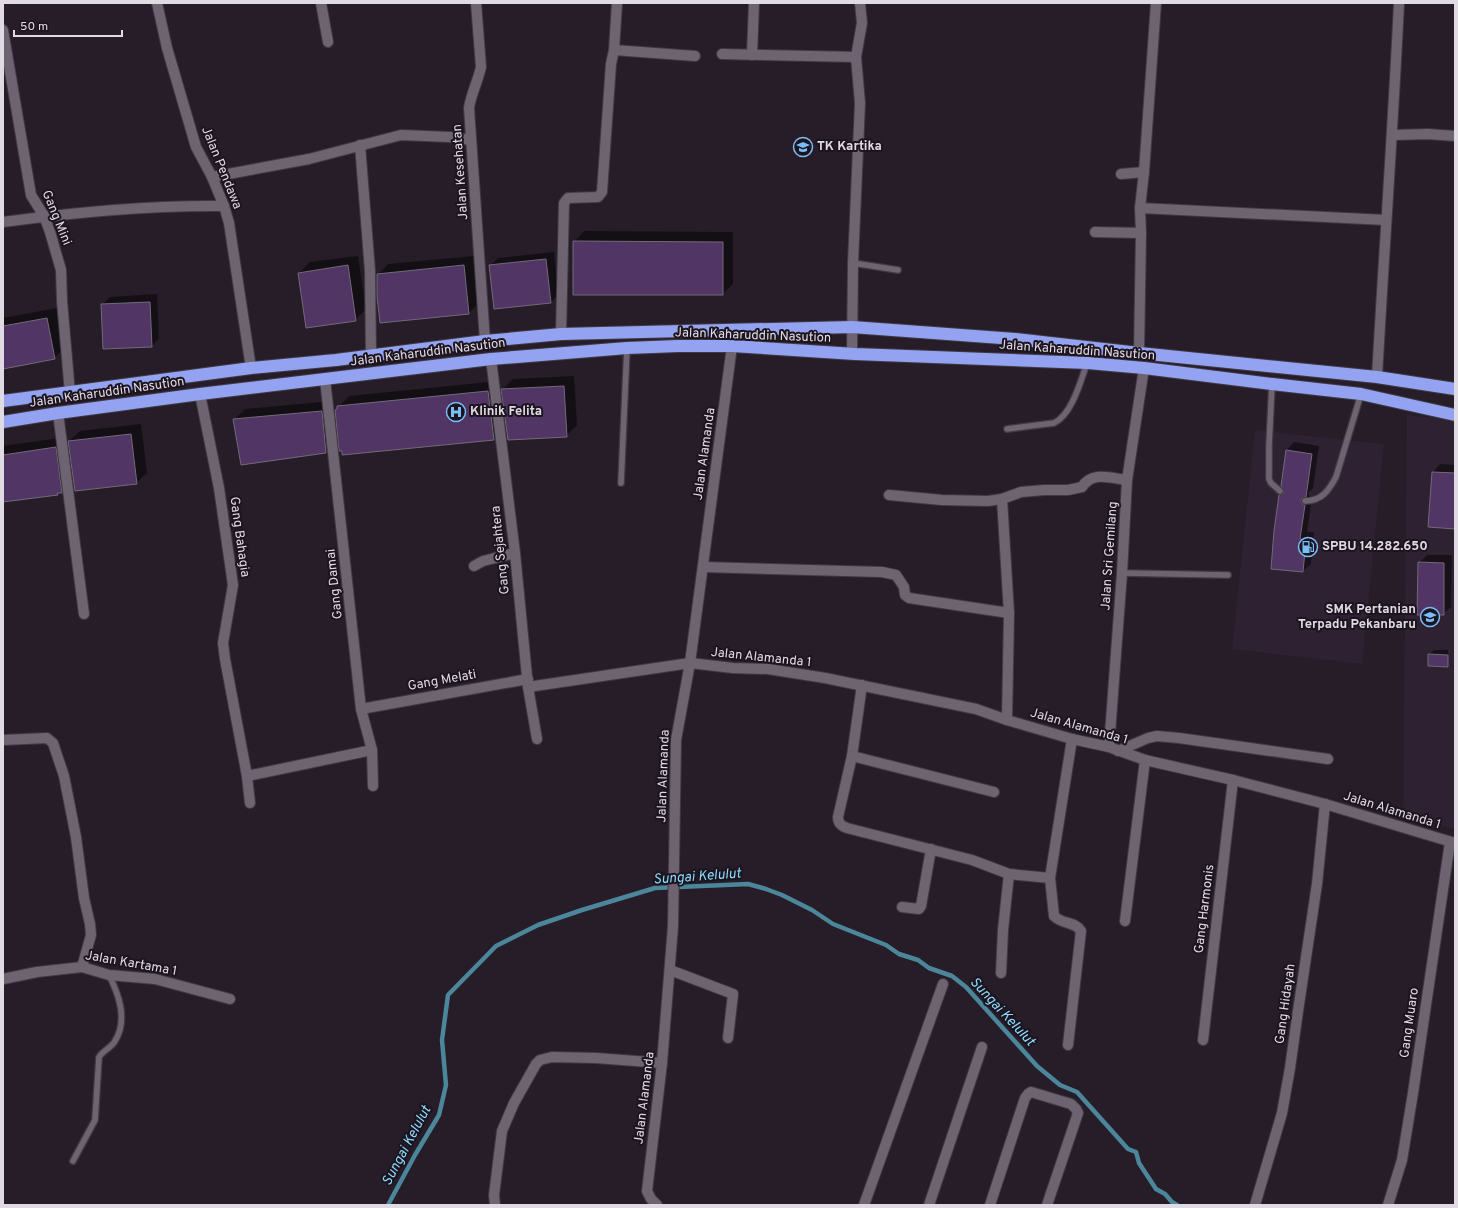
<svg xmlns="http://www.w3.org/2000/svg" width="1458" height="1208" font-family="Overpass,sans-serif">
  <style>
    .built { fill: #2e2132 }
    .shadow { fill: #0007 }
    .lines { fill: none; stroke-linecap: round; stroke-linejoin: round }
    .stream { stroke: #4c869b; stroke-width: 4.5 }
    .building { fill: #503565; stroke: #726a79 }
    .lane-casing { stroke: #403a43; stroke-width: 8 }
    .street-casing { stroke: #403a43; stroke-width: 12 }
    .secondary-casing { stroke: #403a43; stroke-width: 12 }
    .highway-casing { stroke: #403a43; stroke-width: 14 }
    .lane { stroke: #6e6471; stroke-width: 5.5 }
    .street { stroke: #6e6471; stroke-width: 10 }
    .secondary { stroke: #6e6471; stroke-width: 10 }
    .highway { stroke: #93a3f1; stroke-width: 12 }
    .labels { text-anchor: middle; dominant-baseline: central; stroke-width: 4; stroke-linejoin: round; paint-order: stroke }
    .poi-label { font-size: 13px; font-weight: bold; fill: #e0dae2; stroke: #1c141f; text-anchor: start }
    .street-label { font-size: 13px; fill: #e0dae2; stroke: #1c141f }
    .water-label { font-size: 14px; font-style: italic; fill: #8bdcfd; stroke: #1c141f }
  </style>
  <rect width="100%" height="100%" fill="#261d28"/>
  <!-- built -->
  <g class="built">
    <path d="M1407,415L1455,420V829L1403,815Z"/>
    <path d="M1255,430L1384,444L1362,664L1232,649Z"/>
  </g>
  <!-- shadow -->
  <g class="shadow">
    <path d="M584,231L733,232V284L723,294L574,242Z"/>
    <path d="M554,252L558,295L551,302L490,266L498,258Z"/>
    <path d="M358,256L366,309L355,320L299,273L310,262Z"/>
    <path d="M474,256L479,303L469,313L381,322L378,275L388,264Z"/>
    <path d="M157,294L159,338L152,346L102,305L110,297Z"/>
    <path d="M57,308L65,348L54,358L3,368V318Z"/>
    <path d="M574,376L577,425L566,436L502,390L513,379Z"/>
    <path d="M499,381L504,428L494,439L343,454L336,410L349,396Z"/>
    <path d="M332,401L336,441L326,452L241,464L234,420L245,409Z"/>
    <path d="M141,424L147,473L136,483L69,441L80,431Z"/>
    <path d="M66,437L72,481L61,492L57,494L3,501V446Z"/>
    <path d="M1294,442L1319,446L1313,488L1308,493L1309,496L1312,497L1307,532H1314L1311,564L1303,571L1280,496L1285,491L1287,450Z"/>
    <path d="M1440,464L1455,465V528L1433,472Z"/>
    <path d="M1427,555H1452L1451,607L1443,614L1419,563Z"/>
    <path d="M1434,650H1448V661L1429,655Z"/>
  </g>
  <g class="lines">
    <!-- stream -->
    <path class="stream" d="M388,1205L415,1155L439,1115L446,1085L442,1040L448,995L496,946L538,925L582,910L655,888L748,884L766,889L782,895L812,910L833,924L886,945L899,954L918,960L929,968L952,976L966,987L1037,1066L1060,1085L1077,1092L1128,1149L1136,1152L1139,1163L1156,1189L1165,1194L1172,1202L1177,1205"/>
  </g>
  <!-- building -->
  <g class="building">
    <path d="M573,241L723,242V295H573Z"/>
    <path d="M546,259L551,303L494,309L489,265Z"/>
    <path d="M348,265L356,321L306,328L298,273Z"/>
    <path d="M464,265L469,314L380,323L377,296V274Z"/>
    <path d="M150,302L152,347L103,349L101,304Z"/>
    <path d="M47,318L55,359L3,369V326Z"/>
    <path d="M564,386L567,437L508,440L501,389Z"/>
    <path d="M488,391L494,440L342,455V451H339L335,410L337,409V406Z"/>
    <path d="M322,411L326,453L241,465L233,419Z"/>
    <path d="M131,434L137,484L75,491L68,441Z"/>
    <path d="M56,447L62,493H57L58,495L3,502V455Z"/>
    <path d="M1286,450L1312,454L1306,497L1302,498L1301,501L1302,504L1305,505L1300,539L1306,540L1303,572L1271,569L1274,531L1279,495L1283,494L1284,491L1281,486Z"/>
    <path d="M1432,472L1455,473V529L1428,527Z"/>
    <path d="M1418,562L1444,563V615H1417Z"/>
    <path d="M1428,654L1448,655V667L1428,666Z"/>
  </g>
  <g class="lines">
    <defs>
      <g id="lane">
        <path d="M853,263L898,270"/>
        <path d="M1272,384L1269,446V479L1271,483L1280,491"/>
        <path d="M1007,429L1054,423C1072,415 1081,380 1087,363"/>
        <path d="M621,483L627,348"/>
        <path d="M1305,501C1322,501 1329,490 1336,477L1361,394"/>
        <path d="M1122,573L1228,575"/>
        <path d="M73,1161L95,1120L99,1057C104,1050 112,1047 115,1041C128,1020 119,995 109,975"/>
      </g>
      <g id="street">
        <path d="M157,3L167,48L196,147L212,177L224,206L229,223L251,368"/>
        <path d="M321,3L328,42"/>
        <path d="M476,3L481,67C478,81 471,94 469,108L485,341"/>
        <path d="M3,30L31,195L44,216L50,232L61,270L62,301L70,393"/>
        <path d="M614,50L695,56"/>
        <path d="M722,54L856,57"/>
        <path d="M752,55L754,3"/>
        <path d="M1393,135L1428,134L1455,136"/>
        <path d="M360,145L370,271L371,356"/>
        <path d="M1121,174L1144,172"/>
        <path d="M212,177L309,159L401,135L449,137L471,140"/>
        <path d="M1140,208L1386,220"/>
        <path d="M3,222C76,212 150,205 224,206"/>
        <path d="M1095,232L1141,233"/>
        <path d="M561,334L564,203L568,198L598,197L602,192L611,64L614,50L617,3"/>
        <path d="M852,353L853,263L860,103L856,57L862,23L860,3"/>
        <path d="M1139,353L1141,233L1140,208L1144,172L1156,3"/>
        <path d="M491,359L515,553L528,687L537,739"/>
        <path d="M1377,377C1384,252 1393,128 1399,3"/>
        <path d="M325,379L361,709L372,750L373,786"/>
        <path d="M200,394L219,488L233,585L223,643L225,659L247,776L250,803"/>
        <path d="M58,413L84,614"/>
        <path d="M889,495L942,500L988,501L1002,499L1021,492L1044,490H1068L1082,487C1092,471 1110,478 1127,480"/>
        <path d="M1002,499L1009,613L1007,720"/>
        <path d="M474,566L483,561L515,553"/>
        <path d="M703,567L882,572L896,575L904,587L905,595L909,598L1009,613"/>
        <path d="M862,685L852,756L838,817C838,823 841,826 847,828L972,860L1009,874L1050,878"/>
        <path d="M528,687L690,663L733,668L768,669L825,678L976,709L1007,720L1072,739L1109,747L1145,760L1233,780L1325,804L1455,843"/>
        <path d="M361,709L528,679"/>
        <path d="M3,740L47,738L53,743L64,776L76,837L84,898L90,924L91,935L82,967"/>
        <path d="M1109,747L1122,573L1127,480L1144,368"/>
        <path d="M1118,751L1148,738L1157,736L1179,738L1328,759"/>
        <path d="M852,756L994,792"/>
        <path d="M247,776L372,750"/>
        <path d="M902,907L919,909L921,906L931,849"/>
        <path d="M1125,921L1145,760"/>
        <path d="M670,970L733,994L728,1038"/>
        <path d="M1001,973L1003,930L1009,874"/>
        <path d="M3,979L37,972L82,967L109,975L155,979L230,999"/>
        <path d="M1203,1040L1233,780"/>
        <path d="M1068,1045L1081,931C1075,921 1063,925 1054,916L1050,878L1072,739"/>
        <path d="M495,1205L494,1195L502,1131L514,1103L536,1064L540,1060L552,1057L596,1058L662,1063"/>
        <path d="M864,1205L943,984"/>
        <path d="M929,1205L982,1047"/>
        <path d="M990,1205L1025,1098L1028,1094L1031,1092L1071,1104L1076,1109L1078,1113L1047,1205"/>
        <path d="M1255,1205L1282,1113L1290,1068L1298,1011L1317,884L1325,804"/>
        <path d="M1388,1205L1402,1160L1413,1093L1450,842"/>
      </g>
      <path id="secondary" d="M657,1205L651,1199L647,1191L662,1063L673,926L676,740L690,663L732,346"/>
      <g id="highway">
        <path d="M3,401L251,368L336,360L485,341L561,334L852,327L1015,339L1139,353L1377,377L1455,389"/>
        <path d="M3,422L58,413L200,394L491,359L627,348L678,346H732L855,354L1088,363L1144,368L1272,384L1361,394L1455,415"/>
      </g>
    </defs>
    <!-- lane casing -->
    <use href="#lane" class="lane-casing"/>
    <!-- street casing -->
    <use href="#street" class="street-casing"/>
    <!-- secondary casing -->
    <use href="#secondary" class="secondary-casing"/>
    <!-- highway casing -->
    <use href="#highway" class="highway-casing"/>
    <!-- lane -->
    <use href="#lane" class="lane"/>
    <!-- street -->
    <use href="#street" class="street"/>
    <!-- secondary -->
    <use href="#secondary" class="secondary"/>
    <!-- highway -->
    <use href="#highway" class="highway"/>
  </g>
  <!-- icons -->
  <defs>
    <symbol id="school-ring" viewBox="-11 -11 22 22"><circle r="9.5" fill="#1c141f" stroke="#7abef8" stroke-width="1.5"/><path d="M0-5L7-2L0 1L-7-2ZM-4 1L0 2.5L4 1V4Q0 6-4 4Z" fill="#7abef8"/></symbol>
    <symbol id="hospital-ring" viewBox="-11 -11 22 22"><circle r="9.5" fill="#1c141f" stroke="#7abef8" stroke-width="1.5"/><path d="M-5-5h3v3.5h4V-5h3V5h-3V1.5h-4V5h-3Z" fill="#7abef8"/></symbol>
    <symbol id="fuel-ring" viewBox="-11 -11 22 22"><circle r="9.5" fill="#1c141f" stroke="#7abef8" stroke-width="1.5"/><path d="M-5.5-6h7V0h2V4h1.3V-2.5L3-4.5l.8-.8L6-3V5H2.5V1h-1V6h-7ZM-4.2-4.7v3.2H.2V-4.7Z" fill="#7abef8"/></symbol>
  </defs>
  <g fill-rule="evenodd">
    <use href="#school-ring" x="792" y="136" width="22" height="22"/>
    <use href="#hospital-ring" x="445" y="401" width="22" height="22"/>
    <use href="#fuel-ring" x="1297" y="536" width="22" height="22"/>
    <use href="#school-ring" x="1419" y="606" width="22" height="22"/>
  </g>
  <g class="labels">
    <!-- poi labels -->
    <g class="poi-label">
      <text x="817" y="147">TK Kartika</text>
      <text x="470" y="412">Klinik Felita</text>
      <text x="1322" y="547">SPBU 14.282.650</text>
      <text x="1416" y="610" text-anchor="end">SMK Pertanian<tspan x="1416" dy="15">Terpadu Pekanbaru</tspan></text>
    </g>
    <!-- street labels -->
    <g class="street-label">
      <text transform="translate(221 168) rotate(68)">Jalan Pendawa</text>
      <text transform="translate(461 172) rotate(-94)">Jalan Kesehatan</text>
      <text transform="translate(56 218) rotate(68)">Gang Mini</text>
      <text transform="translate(753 336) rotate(2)">Jalan Kaharuddin Nasution</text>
      <text transform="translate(1077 351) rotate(4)">Jalan Kaharuddin Nasution</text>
      <text transform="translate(428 353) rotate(-7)">Jalan Kaharuddin Nasution</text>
      <text transform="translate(107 393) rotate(-8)">Jalan Kaharuddin Nasution</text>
      <text transform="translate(705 454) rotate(-82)">Jalan Alamanda</text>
      <text transform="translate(239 537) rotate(82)">Gang Bahagia</text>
      <text transform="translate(501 550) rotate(-96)">Gang Sejahtera</text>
      <text transform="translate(1110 556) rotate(-86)">Jalan Sri Gemilang</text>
      <text transform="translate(335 584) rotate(-96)">Gang Damai</text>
      <text transform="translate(761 658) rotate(6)">Jalan Alamanda 1</text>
      <text transform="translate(442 681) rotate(-10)">Gang Melati</text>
      <text transform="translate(1079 727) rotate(16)">Jalan Alamanda 1</text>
      <text transform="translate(664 776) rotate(-88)">Jalan Alamanda</text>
      <text transform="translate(1392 811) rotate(17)">Jalan Alamanda 1</text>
      <text transform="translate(1205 909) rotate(-83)">Gang Harmonis</text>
      <text transform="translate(131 964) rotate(10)">Jalan Kartama 1</text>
      <text transform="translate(1286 1004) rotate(-82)">Gang Hidayah</text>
      <text transform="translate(1410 1023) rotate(-82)">Gang Muaro</text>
      <text transform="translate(645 1098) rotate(-83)">Jalan Alamanda</text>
    </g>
    <!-- water labels -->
    <g class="water-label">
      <text transform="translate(697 877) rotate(-4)">Sungai Kelulut</text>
      <text transform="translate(1002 1012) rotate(47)">Sungai Kelulut</text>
      <text transform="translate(407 1146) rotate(-62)">Sungai Kelulut</text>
    </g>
  </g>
  <!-- border -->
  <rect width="1458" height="1208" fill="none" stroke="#e0dae2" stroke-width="8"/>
  <!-- scale -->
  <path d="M14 30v6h108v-6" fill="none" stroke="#e0dae2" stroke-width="2"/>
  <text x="20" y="30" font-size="12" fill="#e0dae2" stroke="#1c141f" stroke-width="3" paint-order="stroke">50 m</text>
</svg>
